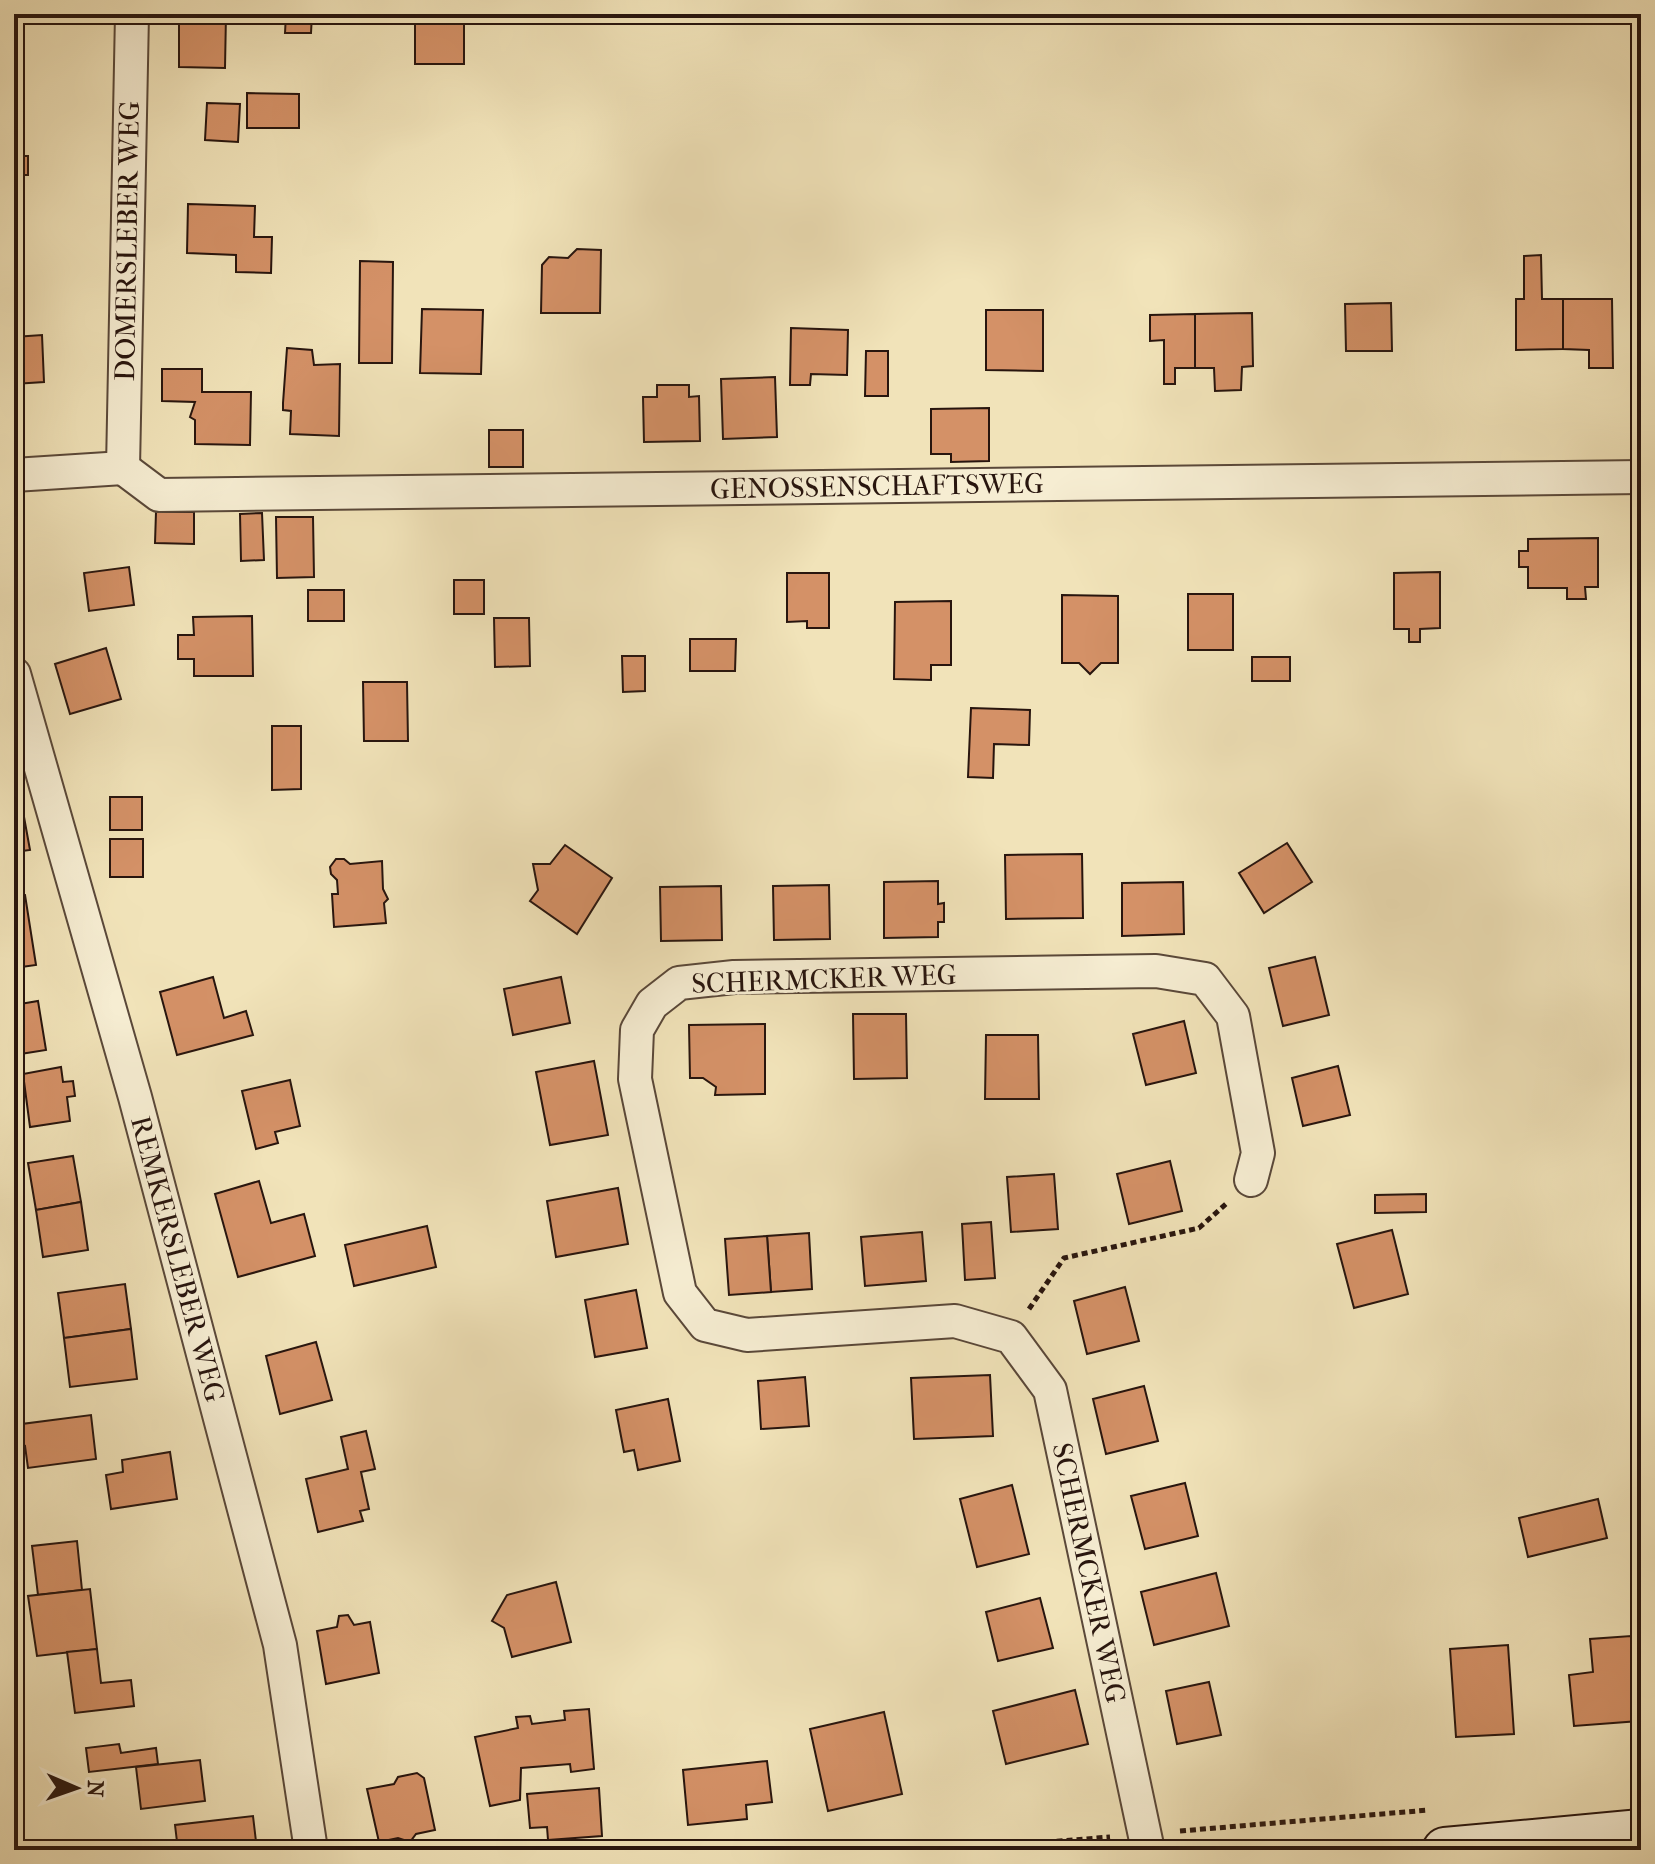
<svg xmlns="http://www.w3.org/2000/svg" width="1655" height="1864" font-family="'IM FELL French Canon',serif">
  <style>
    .building { fill: #d49167; stroke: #28150e; stroke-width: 2 }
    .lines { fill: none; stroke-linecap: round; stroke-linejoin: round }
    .minor-casing { stroke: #5a4839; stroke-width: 36 }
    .secondary-casing { stroke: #28150e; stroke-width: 48 }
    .path { stroke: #28150e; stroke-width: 5; stroke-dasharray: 6 4; stroke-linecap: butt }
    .minor { stroke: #f6edd2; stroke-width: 32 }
    .secondary { stroke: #f6edd2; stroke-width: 44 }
    .labels { text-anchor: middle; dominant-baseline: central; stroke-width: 6; stroke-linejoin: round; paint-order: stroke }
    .street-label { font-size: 28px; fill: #28150e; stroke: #f6edd2 }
  </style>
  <rect width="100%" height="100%" fill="#f1e3b9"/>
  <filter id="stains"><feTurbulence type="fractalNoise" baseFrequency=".0025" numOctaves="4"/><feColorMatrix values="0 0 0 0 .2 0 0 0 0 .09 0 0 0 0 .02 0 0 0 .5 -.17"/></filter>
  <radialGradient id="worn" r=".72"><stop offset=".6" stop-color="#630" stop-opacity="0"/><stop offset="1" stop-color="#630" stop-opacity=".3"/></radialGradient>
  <!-- building -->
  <g class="building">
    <path d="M179,14H226L225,68L179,67Z"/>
    <path d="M286,14H312L311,33H285Z"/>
    <rect x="415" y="14" width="49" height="50"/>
    <path d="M247,93L299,94V128H247Z"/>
    <path d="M207,103L240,104L238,142L205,140Z"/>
    <rect x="14" y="156" width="14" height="19"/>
    <path d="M188,204L255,206L254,237H272L271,273L236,272V255L187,253Z"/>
    <path d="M577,249L601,250L600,313H541L542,265L549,257L568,258Z"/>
    <path d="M1541,255L1542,299H1563V349L1516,350V299H1524V256Z"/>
    <path d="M360,261L393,262L392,363H359Z"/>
    <path d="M1563,299H1612L1613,368H1589V350L1563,349Z"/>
    <path d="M1391,303L1392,351H1346L1345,304Z"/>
    <path d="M422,309L483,310L481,374L420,373Z"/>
    <path d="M986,310H1043V371L986,370Z"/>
    <path d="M1252,313L1253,366L1242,367L1241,390L1215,391L1214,368H1195V314Z"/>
    <path d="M1195,314V368H1175V384H1164V340L1150,341V315Z"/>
    <path d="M791,328L848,330L847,375L811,374L810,385H790Z"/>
    <path d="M42,335L44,382L14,384V337Z"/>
    <path d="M287,348L312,350L314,365L340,364L339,436L290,434L291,411L283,410V403Z"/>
    <path d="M866,351H888V396H865Z"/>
    <path d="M162,369H202V392H251L250,445L195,444V420L190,417L195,402L162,401Z"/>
    <path d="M775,377L777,437L723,439L721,379Z"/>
    <path d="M657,385H689V397L699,396L700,441L644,442L643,397H657Z"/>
    <path d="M989,408V461L951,462V454H931V409Z"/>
    <rect x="489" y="430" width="34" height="37"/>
    <path d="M156,512H194V544L155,543Z"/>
    <path d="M262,513L264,560L241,561L240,514Z"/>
    <path d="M276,517H313L314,577L277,578Z"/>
    <path d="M1598,538V587H1585L1586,599H1567V588H1528V567H1519V551H1528V539Z"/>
    <path d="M129,567L134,605L89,611L84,573Z"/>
    <path d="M1440,572V628L1420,629V642H1409V629H1394V573Z"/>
    <path d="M787,573H829V628H807V621L787,622Z"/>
    <rect x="454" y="580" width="30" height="34"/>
    <rect x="308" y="590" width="36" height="31"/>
    <rect x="1188" y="594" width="45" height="56"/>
    <path d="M1062,595L1118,596V663H1101L1090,674L1079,663H1062Z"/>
    <path d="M951,601V665H931V680L894,679L895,602Z"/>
    <path d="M252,616L253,676H194V659H178V635H194L193,617Z"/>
    <path d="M494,618H529L530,666L495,667Z"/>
    <path d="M690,639H736L735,671H690Z"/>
    <path d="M106,648L121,699L70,714L55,664Z"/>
    <path d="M622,656H645V691L623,692Z"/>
    <rect x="1252" y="657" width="38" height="24"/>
    <path d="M363,682H407L408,741H364Z"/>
    <path d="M971,708L1030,710L1029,745L994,744L993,778L968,777Z"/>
    <path d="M272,726H301V789L272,790Z"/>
    <path d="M20,795L30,850L14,852V796Z"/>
    <rect x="110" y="797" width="32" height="33"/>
    <rect x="110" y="839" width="33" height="38"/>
    <path d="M1287,843L1312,882L1264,913L1239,873Z"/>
    <path d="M565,845L612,878L577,934L530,901L538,890L533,864H550Z"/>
    <path d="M1082,854L1083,918L1006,919L1005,855Z"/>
    <path d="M336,859H344L350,864L382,861L383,889L388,899L384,903L386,923L334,927L332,894H338L337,880L331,874L330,867Z"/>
    <path d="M938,881V904L944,903V922H938V937L884,938V882Z"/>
    <path d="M1183,882L1184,934L1122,936V883Z"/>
    <path d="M829,885L830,939L774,940L773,886Z"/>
    <path d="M721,886L722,940L661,941L660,887Z"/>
    <path d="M25,895L36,965L14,968V896Z"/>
    <path d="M1315,957L1329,1015L1283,1026L1269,968Z"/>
    <path d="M213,977L224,1018L246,1011L253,1035L177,1055L160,992Z"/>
    <path d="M561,977L570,1023L513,1035L504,989Z"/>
    <path d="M38,1001L46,1050L14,1055V1005Z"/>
    <path d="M853,1014H906L907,1078L854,1079Z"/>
    <path d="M1184,1021L1196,1073L1146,1085L1133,1034Z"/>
    <path d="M765,1024V1094L715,1095L716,1087L703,1078H690L689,1025Z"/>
    <path d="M986,1035H1038L1039,1099H985Z"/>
    <path d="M594,1061L608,1135L550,1145L536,1072Z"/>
    <path d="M1338,1066L1350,1115L1303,1126L1292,1078Z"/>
    <path d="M61,1067L63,1082L73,1081L75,1096L67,1097L70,1121L30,1127L23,1074Z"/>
    <path d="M290,1080L300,1126L275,1132L278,1143L256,1149L242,1091Z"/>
    <path d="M73,1156L81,1202L36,1210L28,1163Z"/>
    <path d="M1170,1161L1182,1211L1129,1224L1117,1174Z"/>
    <path d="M1054,1174L1058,1229L1011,1232L1007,1177Z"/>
    <path d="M259,1181L271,1223L304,1214L315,1256L238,1277L215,1194Z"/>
    <path d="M618,1188L628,1244L556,1257L547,1201Z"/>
    <path d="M1426,1194V1212L1375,1213V1195Z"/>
    <path d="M81,1202L88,1250L43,1257L36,1210Z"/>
    <path d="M991,1222L995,1278L965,1280L962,1224Z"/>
    <path d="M427,1226L436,1267L354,1286L345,1245Z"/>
    <path d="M1392,1230L1408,1294L1354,1308L1337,1244Z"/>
    <path d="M922,1232L926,1281L865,1286L861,1237Z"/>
    <path d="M809,1233L812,1289L771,1292L767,1236Z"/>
    <path d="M767,1236L771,1292L729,1295L725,1239Z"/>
    <path d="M125,1284L131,1329L64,1338L58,1293Z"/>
    <path d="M1125,1287L1139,1341L1087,1354L1074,1301Z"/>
    <path d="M636,1290L647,1348L595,1357L585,1300Z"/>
    <path d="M131,1329L137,1379L70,1387L64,1338Z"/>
    <path d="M316,1342L332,1400L280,1414L266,1356Z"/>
    <path d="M990,1375L993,1436L914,1439L911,1378Z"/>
    <path d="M805,1377L809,1426L761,1429L758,1381Z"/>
    <path d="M1144,1386L1158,1441L1106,1454L1093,1399Z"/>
    <path d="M668,1399L680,1461L638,1470L634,1450L624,1452L616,1410Z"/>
    <path d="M91,1415L96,1459L28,1468L25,1446L18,1447L16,1430L22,1429V1424Z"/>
    <path d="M366,1431L375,1469L361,1472L369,1509L360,1511L363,1521L318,1532L306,1479L348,1469L341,1437Z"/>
    <path d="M170,1452L177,1499L111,1509L106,1475L123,1472L122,1460Z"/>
    <path d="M1185,1483L1198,1536L1145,1549L1131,1496Z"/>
    <path d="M1012,1485L1029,1554L977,1567L960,1499Z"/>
    <path d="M1598,1499L1607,1538L1528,1557L1519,1518Z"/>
    <path d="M77,1541L82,1590L38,1595L32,1546Z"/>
    <path d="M1216,1573L1229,1626L1154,1645L1141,1592Z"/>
    <path d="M556,1582L571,1642L512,1657L504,1628L492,1621L507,1595Z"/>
    <path d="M90,1589L97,1649L37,1656L28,1596Z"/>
    <path d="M1040,1598L1053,1648L998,1661L986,1612Z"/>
    <path d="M348,1615L354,1625L370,1622L379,1673L326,1684L317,1631L337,1627L339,1616Z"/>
    <path d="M1631,1636L1639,1721L1574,1726L1569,1675L1593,1672L1590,1639Z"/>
    <path d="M1508,1645L1514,1734L1456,1737L1450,1649Z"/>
    <path d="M97,1649L101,1683L131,1680L134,1706L75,1713L67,1652Z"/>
    <path d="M1209,1682L1221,1735L1177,1744L1166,1691Z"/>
    <path d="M1075,1690L1088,1744L1006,1764L993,1711Z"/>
    <path d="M589,1709L594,1769L571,1772L570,1764L521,1768L520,1800L490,1806L475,1737L518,1728L516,1717L530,1716L532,1724L565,1720L564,1711Z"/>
    <path d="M884,1712L902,1794L828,1811L810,1729Z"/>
    <path d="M119,1744L121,1753L156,1748L158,1764L89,1772L86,1748Z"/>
    <path d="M200,1760L205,1801L141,1809L136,1767Z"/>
    <path d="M767,1761L772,1802L746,1805L747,1819L688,1825L683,1770Z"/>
    <path d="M417,1773L424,1778L435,1830L416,1834L410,1842L398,1838L379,1842L367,1789L394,1784L398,1777Z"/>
    <path d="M599,1788L602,1836L548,1840L547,1827L530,1828L527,1794Z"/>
    <path d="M253,1816L257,1850H178L175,1825Z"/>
  </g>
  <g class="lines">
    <defs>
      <g id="minor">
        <path d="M123,468L159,495L1641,477"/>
        <path d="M123,468L132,14"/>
        <path d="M14,475L123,468"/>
        <path d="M14,674L135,1097L280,1645L311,1850"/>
        <path d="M1148,1850L1050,1390L1011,1337L955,1321L747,1335L705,1325L680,1293L635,1079L637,1030L652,1004L679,983L734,977L1156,971L1205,979L1233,1016L1258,1153L1251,1180"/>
      </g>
      <path id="secondary" d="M1445,1850L1641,1832"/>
    </defs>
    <!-- minor casing -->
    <use href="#minor" class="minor-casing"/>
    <!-- secondary casing -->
    <use href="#secondary" class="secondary-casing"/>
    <!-- path -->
    <g class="path">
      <path d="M1029,1309L1064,1258L1199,1228L1227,1203"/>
      <path d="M1180,1831L1429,1810"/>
      <path d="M947,1850L1110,1837"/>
    </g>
    <!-- minor -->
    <use href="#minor" class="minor"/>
    <!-- secondary -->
    <use href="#secondary" class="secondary"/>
  </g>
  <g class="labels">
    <!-- street labels -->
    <g class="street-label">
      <text transform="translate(127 241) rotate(-89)">DOMERSLEBER WEG</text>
      <text transform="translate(877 486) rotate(-1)">GENOSSENSCHAFTSWEG</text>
      <text transform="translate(824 979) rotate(-2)">SCHERMCKER WEG</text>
      <text transform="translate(178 1259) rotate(75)">REMKERSLEBER WEG</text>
      <text transform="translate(1089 1573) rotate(78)">SCHERMCKER WEG</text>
    </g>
  </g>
  <!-- margin -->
  <rect width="1655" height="1864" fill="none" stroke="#f1e3b9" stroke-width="48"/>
  <rect x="16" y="16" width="1623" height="1832" fill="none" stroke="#28150e" stroke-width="4"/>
  <rect x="24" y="24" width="1607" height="1816" fill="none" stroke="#28150e" stroke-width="2"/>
  <!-- north arrow -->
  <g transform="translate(76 1788) rotate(92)" stroke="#f6edd2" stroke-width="6" paint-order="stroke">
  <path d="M0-6L14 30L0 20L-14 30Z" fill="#28150e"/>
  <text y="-12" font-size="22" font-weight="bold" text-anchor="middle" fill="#28150e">N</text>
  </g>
  <rect width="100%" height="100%" filter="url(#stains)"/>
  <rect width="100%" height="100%" fill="url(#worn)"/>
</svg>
